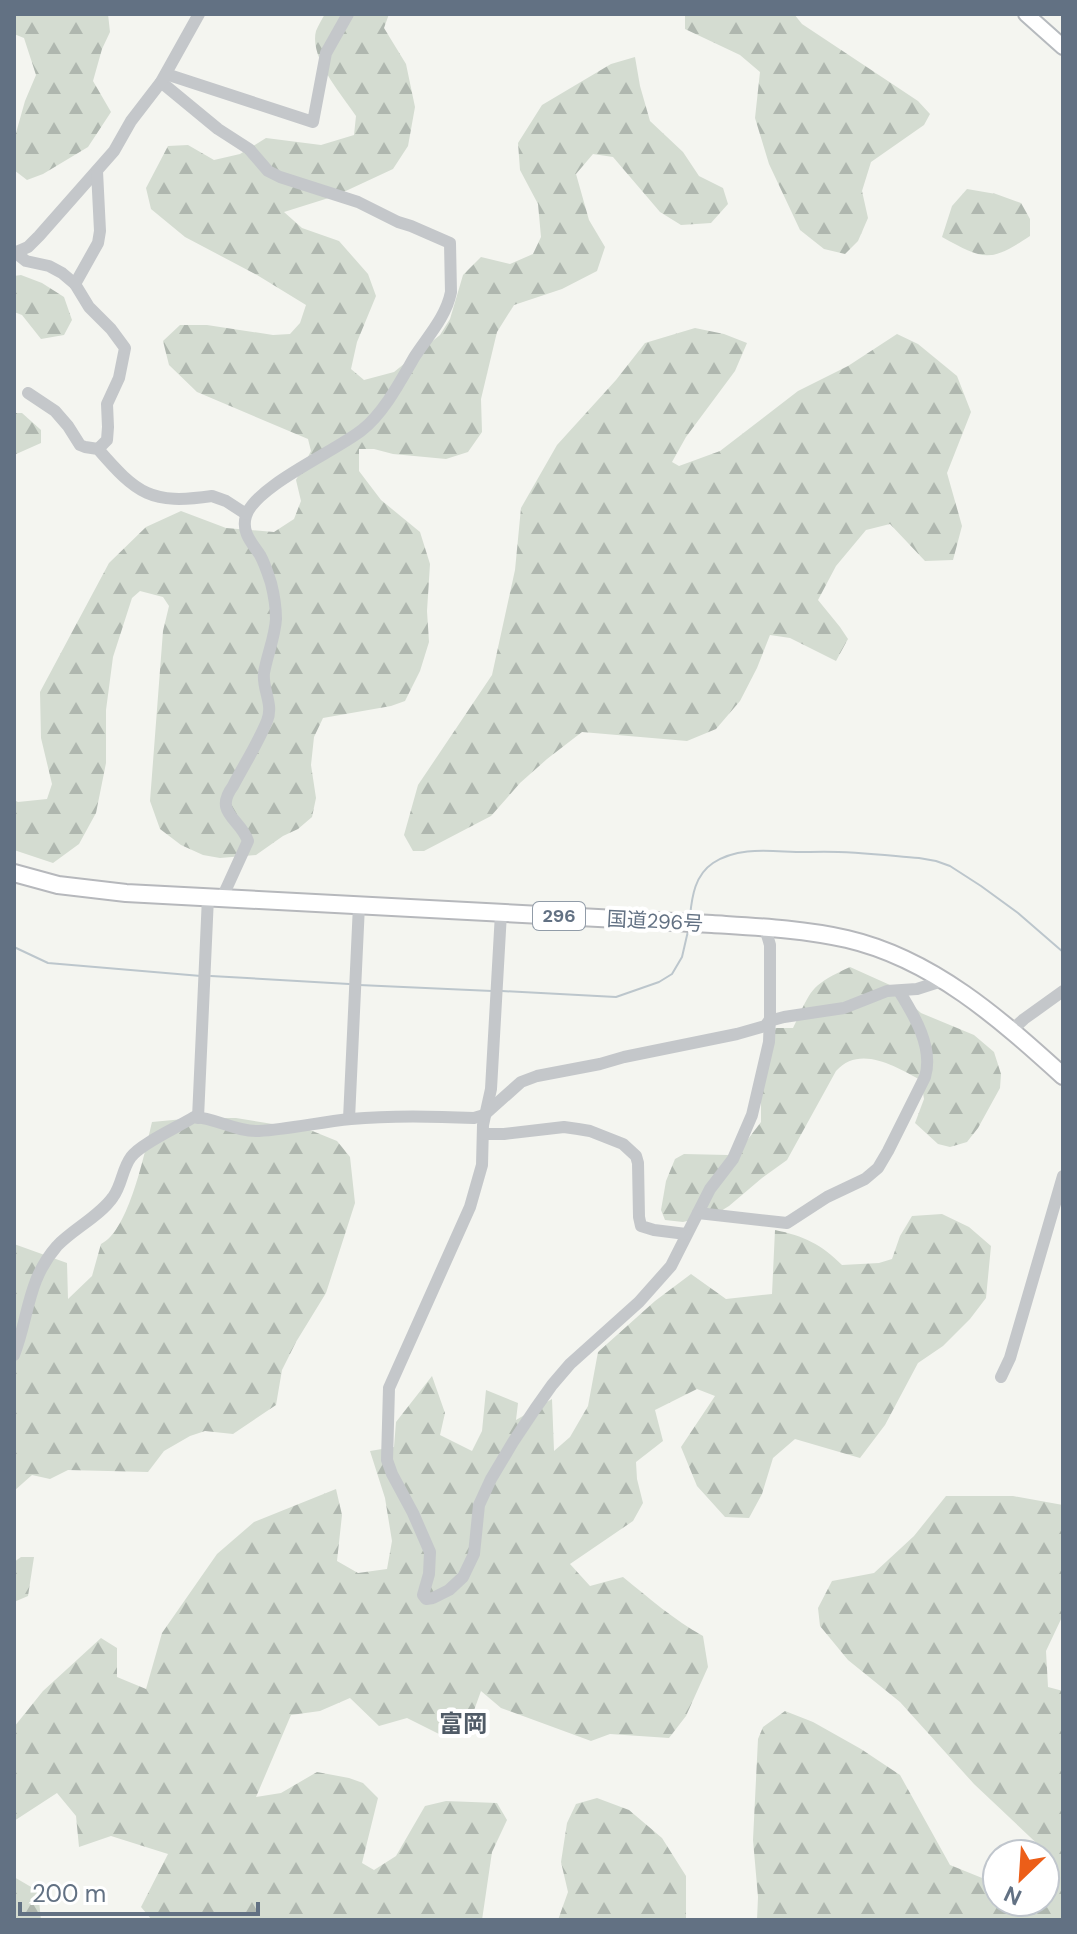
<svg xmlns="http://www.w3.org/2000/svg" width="1077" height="1934" font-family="'DM Sans','Noto Sans JP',sans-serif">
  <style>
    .forest { fill: url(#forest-firs) }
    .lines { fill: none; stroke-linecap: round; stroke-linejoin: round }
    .stream { stroke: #bcc6cc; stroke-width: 2 }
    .major-casing { stroke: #b6babe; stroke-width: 18 }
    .highway-casing { stroke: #b6b8bc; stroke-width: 20 }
    .minor { stroke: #c4c7ca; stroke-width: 12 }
    .major { stroke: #fff; stroke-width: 14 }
    .highway { stroke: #fff; stroke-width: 16 }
    .labels { text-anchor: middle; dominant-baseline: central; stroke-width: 8; stroke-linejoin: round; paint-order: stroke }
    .shield { fill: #fff; stroke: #919ca8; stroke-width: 2 }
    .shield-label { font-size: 18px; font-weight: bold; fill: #627183 }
    .street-label { font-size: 20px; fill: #627183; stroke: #fff }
    .quarter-label { font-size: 24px; font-weight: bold; fill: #505b67; stroke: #fff }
  </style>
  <defs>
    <pattern id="forest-firs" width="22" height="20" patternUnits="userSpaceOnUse" patternTransform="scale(2)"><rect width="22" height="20" fill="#d4dcd1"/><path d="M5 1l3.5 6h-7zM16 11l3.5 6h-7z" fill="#afb7af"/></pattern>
  </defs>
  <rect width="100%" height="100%" fill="#f4f5f0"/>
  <!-- forest -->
  <g class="forest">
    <path d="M14,14H108L110,32L102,49L93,81L111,112L88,147L43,174L27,180L14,170V140L25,101L36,75L24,38L14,34Z"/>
    <path d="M325,14H389L384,28L406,64L415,107L408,146L393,169L335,196L284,212L302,228L339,241L368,274L376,296L357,342L351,369L364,380L394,372L440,335L450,319L463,275L481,257L510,264L533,254L541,237L538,204L520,170L518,143L542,105L611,64L635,57L640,86L650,121L683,152L699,176L723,188L728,204L711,223L681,225L660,212L613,157L593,154L576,174L589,220L605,247L597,271L562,289L514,305L497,332L481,399L482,432L468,452L446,459L393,454L374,449H359V471L381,500L420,532L430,564L427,611L429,642L420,671L405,701L391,706L323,718L314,737L311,765L316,798L312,817L298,829L283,836L256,855L220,858L203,855L181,845L160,829L150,801L163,631L169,606L163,597L140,591L132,598L113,657L106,710V763L96,813L79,844L53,863L14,850V800L18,802L47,799L52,784L41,738L40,692L109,563L146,527L181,511L226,528L274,532L294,519L301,501L296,480L311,451L308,439L197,392L169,365L163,341L180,325H207L273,335L290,334L300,323L306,305L257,275L185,237L151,209L146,188L168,146L188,145L214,160L240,154L266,138L321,145L354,135L356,116C342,95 309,58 316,31C318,26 322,19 325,14Z"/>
    <path d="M685,14H794L802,24L918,101L930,114L924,125L871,162L862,191L868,218L858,241L845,254L824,249L800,230L769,164L755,118L760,72L740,55L685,29Z"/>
    <path d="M967,189L996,194L1021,203L1030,219V236C989,263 984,260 942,237L952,206Z"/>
    <path d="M21,275L42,283L64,297L72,320L64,335L41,339L22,315L14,312V276Z"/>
    <path d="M695,328L724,334L747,343L735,371L686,437L672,462L679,466L720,451L798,391L848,366L897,334L918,344L957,376L971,412L947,473L962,526L953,560L925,561L890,524L866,530L836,566L818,600L840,627L848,639L836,661L790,638L770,635L757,668L740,701L716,729L687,741L582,732L547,759L520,783L491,816L424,851H413L404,835L418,785L492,675L515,570L521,508L557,445L616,380L645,343Z"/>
    <path d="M14,413H22L41,430V443L14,455Z"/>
    <path d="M850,967L890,985L921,1013L974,1035L994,1052L1001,1074L1000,1088L978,1128L967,1142L950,1147L938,1144L915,1123L924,1099L921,1080C896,1067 860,1044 836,1071L787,1160L762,1178L729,1206L716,1214L683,1222L665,1220L661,1210L666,1181L675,1159L684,1154L728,1155L742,1147L761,1122V1089L773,1028H793C812,989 809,986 850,967Z"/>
    <path d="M194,1118H236L310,1130L337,1141L350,1157L355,1203L326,1293L296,1342L282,1370L276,1405L233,1434L205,1431L190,1436L164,1451L148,1472L68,1470L50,1479L32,1475L14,1491V1244L67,1263L68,1299L92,1276L101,1244C129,1231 145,1151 152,1122Z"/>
    <path d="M942,1214L969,1227L991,1246L986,1298L970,1319L943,1346L918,1363L885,1425L860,1458L795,1439L773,1458L762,1494L749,1518L725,1517L697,1486L681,1447L715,1396L697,1389L655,1410L663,1441L636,1462L637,1479L643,1503L633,1521L570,1564L590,1586L623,1577C649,1598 674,1620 703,1636L708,1667L686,1716L669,1738L610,1734L591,1741L501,1708L481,1691L468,1727L441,1735L407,1718L379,1726L350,1698L320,1711L291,1715L256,1797L281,1793L317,1772L349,1778L363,1783L378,1798L362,1863L374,1870L396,1856L425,1806L446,1801L497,1803L507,1820L492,1852L482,1920H152L141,1907L168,1854L111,1836L79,1847L76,1816L57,1793L14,1821V1727L43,1691L101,1638L117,1648V1677L146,1689L162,1633L217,1554L254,1522L336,1489L342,1515L337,1561L358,1573L387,1569L392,1541L385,1498L370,1451L394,1447L396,1422L432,1376L445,1413L440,1435L472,1451L482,1431L486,1390L518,1403L516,1420L552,1399L554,1451L570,1437L588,1406L598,1352L655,1301L691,1274L726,1299L772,1294L775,1230C804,1236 821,1244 842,1265L879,1263L892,1259L900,1236L912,1216Z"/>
    <path d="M946,1496H1013L1063,1505V1615L1046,1651L1048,1687L1063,1691V1920H757L758,1897L753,1840L758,1739L763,1727L785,1711L813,1722L861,1749L900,1775L950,1865L997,1884V1902H1045L1047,1853L974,1784L900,1702L848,1660L820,1626L818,1608L832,1581L874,1573L914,1536Z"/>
    <path d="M21,1557H34L28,1596L14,1602V1562Z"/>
    <path d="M597,1798L629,1810L662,1838L686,1876V1920H558L568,1892L561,1862L567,1823L576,1804Z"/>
    <path d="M14,1877L38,1891L41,1920H14Z"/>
  </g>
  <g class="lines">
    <!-- stream -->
    <g class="stream">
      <path d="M690,916C692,896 695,875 713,863C742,844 778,853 810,852C845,850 883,855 919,858L936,861L950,866L981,886L1018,913L1063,952"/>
      <path d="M14,947L48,963L201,976"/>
      <path d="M211,976L349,984"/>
      <path d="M359,985L492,991"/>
      <path d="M502,991L616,997L659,982L672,974L682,957L688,931"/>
    </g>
    <defs>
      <path id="major" d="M1026,14L1063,47"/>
      <path id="highway" d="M14,873L58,885L126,893L712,924C758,927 802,929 847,939C933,959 1000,1019 1063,1076"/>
    </defs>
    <!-- major casing -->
    <use href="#major" class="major-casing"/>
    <!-- highway casing -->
    <use href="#highway" class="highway-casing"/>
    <!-- minor -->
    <g class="minor">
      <path d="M166,74L313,122L326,53L348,14"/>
      <path d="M161,82L218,129L249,149L268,171L280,177L358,202L398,222L411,226L450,243L451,292C446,317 428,336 415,356C401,380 384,413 362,430C336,451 255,486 246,516C241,532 252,543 260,555C265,564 268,574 271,583C274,595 276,607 276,619C275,637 267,655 264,673C262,690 274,704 267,721C258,743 244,765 233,786C213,813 240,818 248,841L222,898"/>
      <path d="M14,253L28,247L39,236L114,151L131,121L161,82L199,14"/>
      <path d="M16,253L26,261L49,266L62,273L75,284L89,307L111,329L125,348L119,378L107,404L108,427L107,440L98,449"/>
      <path d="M75,284L98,243L100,231L97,171"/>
      <path d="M28,393L55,411L68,426L80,445L85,447L98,449C137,494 151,505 212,496L226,501L246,514"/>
      <path d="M501,913L491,1089L483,1125L482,1165L470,1207L389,1388L387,1460L392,1474L413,1513L430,1552L429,1574L423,1595L426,1599L433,1598L449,1590L463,1577L474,1554L479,1505L491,1479L513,1442L535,1409L552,1385L570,1364L639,1302L671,1266L710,1189L733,1159L752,1115L769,1042L770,1016V945L765,928"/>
      <path d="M1011,1031L1024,1019L1063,991"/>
      <path d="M198,1118L208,897"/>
      <path d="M349,1119L359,905"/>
      <path d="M484,1134H504L564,1127L578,1129L590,1131L623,1144L636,1156L638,1163L639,1217L641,1226L654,1230L686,1234"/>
      <path d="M698,1213L787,1223L827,1197L865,1179L878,1168L888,1151L925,1077C934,1048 914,1015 899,991"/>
      <path d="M14,1355C29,1317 27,1280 57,1246C73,1229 100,1216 113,1197C122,1185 122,1169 131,1157C140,1144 178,1127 194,1117C216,1118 236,1132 259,1131C290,1129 320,1122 351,1119C392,1115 432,1116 474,1118L484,1115L521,1082L537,1076L600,1064L624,1057L737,1034L765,1026L769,1021L784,1017L844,1008L887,991L917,989L945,980"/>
      <path d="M1001,1377L1010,1358L1063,1176"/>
    </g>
    <!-- major -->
    <use href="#major" class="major"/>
    <!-- highway -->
    <use href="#highway" class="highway"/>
  </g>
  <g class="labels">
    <!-- shield labels -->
    <rect class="shield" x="533" y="902" width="52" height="28" rx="6"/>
    <g class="shield-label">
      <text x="559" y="916">296</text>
    </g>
    <!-- street labels -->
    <g class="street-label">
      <text transform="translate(655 921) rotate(3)">国道296号</text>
    </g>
    <!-- quarter labels -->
    <g class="quarter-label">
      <text x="463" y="1723">富岡</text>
    </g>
  </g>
  <!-- border -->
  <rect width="1077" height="1934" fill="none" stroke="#627183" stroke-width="32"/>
  <!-- north arrow -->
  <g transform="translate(1021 1878) rotate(205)"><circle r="38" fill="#ffffff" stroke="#c0c6cd" stroke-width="2"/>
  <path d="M0-6L14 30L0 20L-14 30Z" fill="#ec5e18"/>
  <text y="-12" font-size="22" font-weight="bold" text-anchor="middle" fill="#627183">N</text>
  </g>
  <!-- scale -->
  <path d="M20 1902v12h238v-12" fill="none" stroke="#627183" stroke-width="4"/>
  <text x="32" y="1902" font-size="24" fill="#627183" stroke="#ffffff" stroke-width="6" paint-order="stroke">200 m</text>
</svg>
